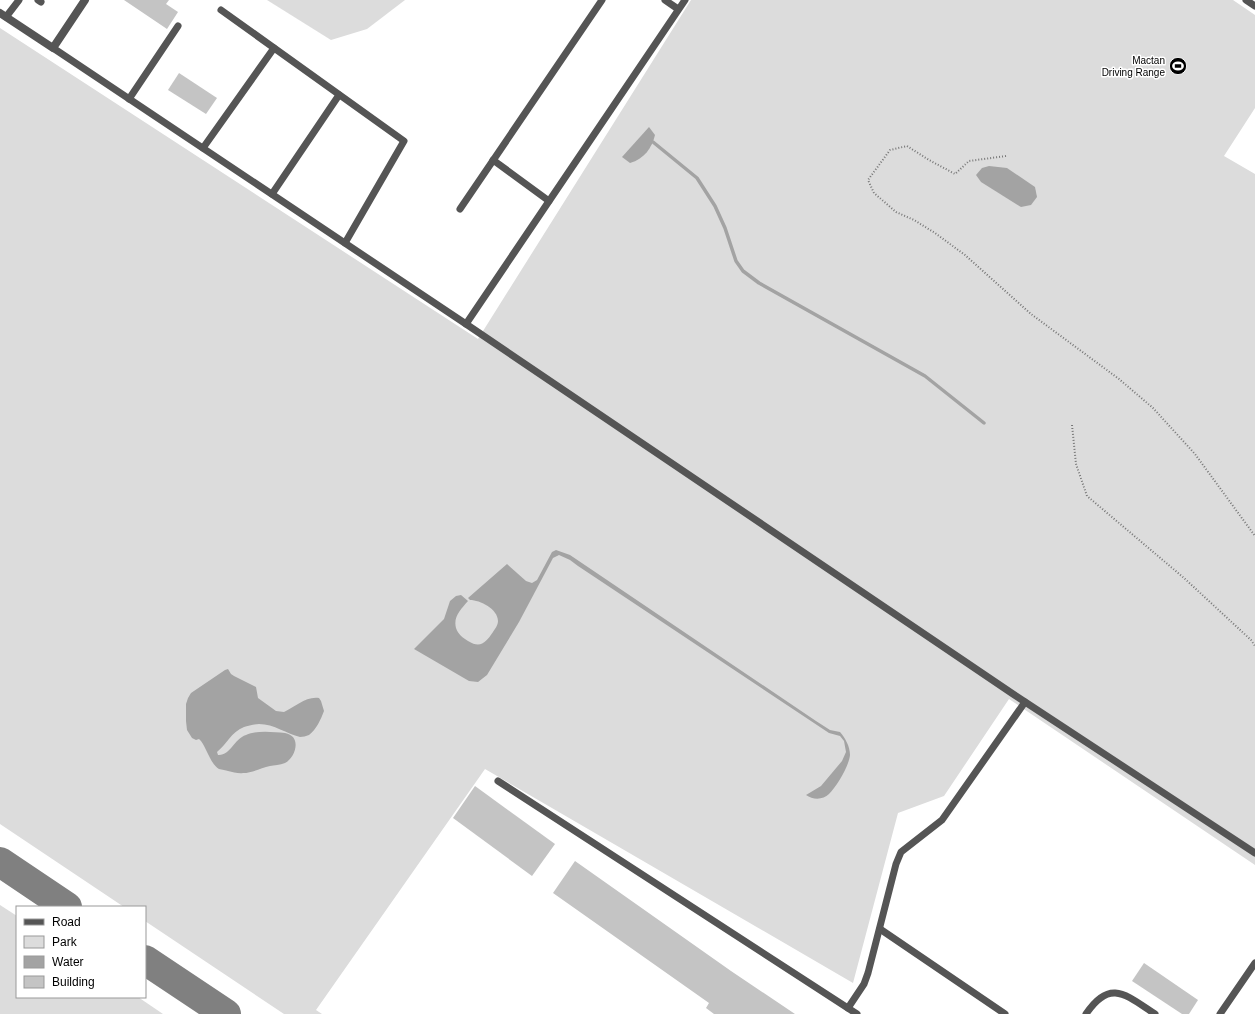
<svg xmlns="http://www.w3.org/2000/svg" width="1255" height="1014" font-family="Arial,sans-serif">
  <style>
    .green { fill: #dcdcdc }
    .water { fill: #a3a3a3 }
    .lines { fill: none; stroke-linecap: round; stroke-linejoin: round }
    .stream { stroke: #a3a3a3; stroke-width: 3.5 }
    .taxiway { stroke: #808080; stroke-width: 30 }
    .building { fill: #c4c4c4 }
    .path { stroke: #777; stroke-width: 2; stroke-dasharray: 1 2; stroke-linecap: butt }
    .lane { stroke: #555; stroke-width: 7 }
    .street { stroke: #555; stroke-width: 8 }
    .labels { text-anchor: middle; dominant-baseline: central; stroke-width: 3; stroke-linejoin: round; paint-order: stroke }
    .poi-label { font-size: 10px; fill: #000; stroke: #fff; text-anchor: end }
  </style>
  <rect width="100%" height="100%" fill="#fff"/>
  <!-- green -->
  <g class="green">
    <path d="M267,0H405L367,29L331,40Z"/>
    <path d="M691,0H1233L1255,15V108L1224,156L1255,174V865L1009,699L944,796L898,813L853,983L485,769L316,1010L322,1014H284L145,921V907H124L0,824V28L478,339Z"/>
    <path d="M0,905L17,916V997H138L163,1014H0Z"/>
  </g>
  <!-- water -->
  <g class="water">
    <path d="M649,127L655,135C652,148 644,159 630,163L622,157Z"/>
    <path d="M989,166L1007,168L1035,187L1037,197L1031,205L1021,207L981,182L976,175L982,168Z"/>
    <path d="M556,550L570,555L816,721L830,730L840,732C845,738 850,746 850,755C849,766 837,786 829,794C823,800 813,800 806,795L821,786L842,761L846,752L844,741L840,736L829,733L578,566L570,560L559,555L553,558L519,622L487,675L478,682L469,681L414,649L444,619L450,601L456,596L461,595L468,601C461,609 453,617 456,628C458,634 463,638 468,641C481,649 486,642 493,632C495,629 498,625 498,621C498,609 480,600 470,600L468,598L507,564L526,581L532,583L537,580L552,552Z"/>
    <path d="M228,669L231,674L234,676L256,687L258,698L276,711L284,712C295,707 306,696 319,698L321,701L324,711C321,719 316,730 309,735C306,736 303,737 300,737C287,734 274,724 259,724C255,724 248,726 244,727C231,732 227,744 217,752L218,755C230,756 234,739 246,735C257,730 273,732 285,733C302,736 296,757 285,763C280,765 274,765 270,766C261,768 252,773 243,773C239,774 233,772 228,771C226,770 222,770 219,769C210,764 206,745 199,739L196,740L192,738L187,730L186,721V704L188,698L191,693L225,670Z"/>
  </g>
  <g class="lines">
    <!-- stream -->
    <path class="stream" d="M653,142L697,178L715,206L725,228L736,261L743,271L759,283L925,376L984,423"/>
    <!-- taxiway -->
    <g class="taxiway">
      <path d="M0,862L67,907"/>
      <path d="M145,960L226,1014"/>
    </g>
  </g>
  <!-- building -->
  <g class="building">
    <path d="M124,0H169L166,4L178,12L167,29Z"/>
    <path d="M179,73L217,98L206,114L168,90Z"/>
    <path d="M475,786L555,844L532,876L453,818Z"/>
    <path d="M575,861L731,971L795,1014H714L706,1008L709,1003L553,893Z"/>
    <path d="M1144,963L1198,1000L1189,1014H1182L1132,981Z"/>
  </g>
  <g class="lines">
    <!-- path -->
    <g class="path">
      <path d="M1006,156L969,161L955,174L929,160L907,146L890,150L868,180L874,193L896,212L914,220L935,233L965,255L1031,314L1119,379L1153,408L1195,454L1255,536"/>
      <path d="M1072,425L1076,464L1087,496L1184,578L1251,640L1255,646"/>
    </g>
    <!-- lane -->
    <g class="lane">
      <path d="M38,0L41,2"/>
      <path d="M665,0L678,9"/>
      <path d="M1246,0L1255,6"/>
      <path d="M221,10L404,141L345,243"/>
      <path d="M6,17L19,0"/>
      <path d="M53,48L466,324L1013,694L1255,853"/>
      <path d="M129,99L178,26"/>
      <path d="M203,148L274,48"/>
      <path d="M493,160L549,201"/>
      <path d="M272,194L339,95"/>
      <path d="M460,209L602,0"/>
      <path d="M466,324L685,0"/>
      <path d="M498,781L857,1014"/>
      <path d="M880,929L1005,1014"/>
      <path d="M848,1008L864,984L868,973L896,864L901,852L942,820L1025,702"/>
      <path d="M1086,1014C1110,978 1126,995 1155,1014"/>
      <path d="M1220,1014L1255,963"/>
    </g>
    <!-- street -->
    <path class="street" d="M0,13L53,48L85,0"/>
  </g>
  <!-- icons -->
  <defs>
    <symbol id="stadium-disc" viewBox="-11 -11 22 22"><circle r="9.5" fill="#000" stroke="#fff"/><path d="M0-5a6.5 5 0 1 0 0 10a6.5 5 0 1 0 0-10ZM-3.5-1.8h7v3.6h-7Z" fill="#fff"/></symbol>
  </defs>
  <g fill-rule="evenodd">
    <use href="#stadium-disc" x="1168" y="56" width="20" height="20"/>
  </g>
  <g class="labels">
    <!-- poi labels -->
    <g class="poi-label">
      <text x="1165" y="60">Mactan<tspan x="1165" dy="12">Driving Range</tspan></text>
    </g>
  </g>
  <!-- legend -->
  <rect x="16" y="906" width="130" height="92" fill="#ffffff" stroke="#999999"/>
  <rect x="24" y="919" width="20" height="6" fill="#555555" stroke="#999999"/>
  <text x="52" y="926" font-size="12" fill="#000000">Road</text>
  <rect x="24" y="936" width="20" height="12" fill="#dcdcdc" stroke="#999999"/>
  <text x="52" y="946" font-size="12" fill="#000000">Park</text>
  <rect x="24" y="956" width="20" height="12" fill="#a3a3a3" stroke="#999999"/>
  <text x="52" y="966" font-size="12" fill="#000000">Water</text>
  <rect x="24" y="976" width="20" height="12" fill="#c4c4c4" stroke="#999999"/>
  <text x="52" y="986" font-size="12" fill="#000000">Building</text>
</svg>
